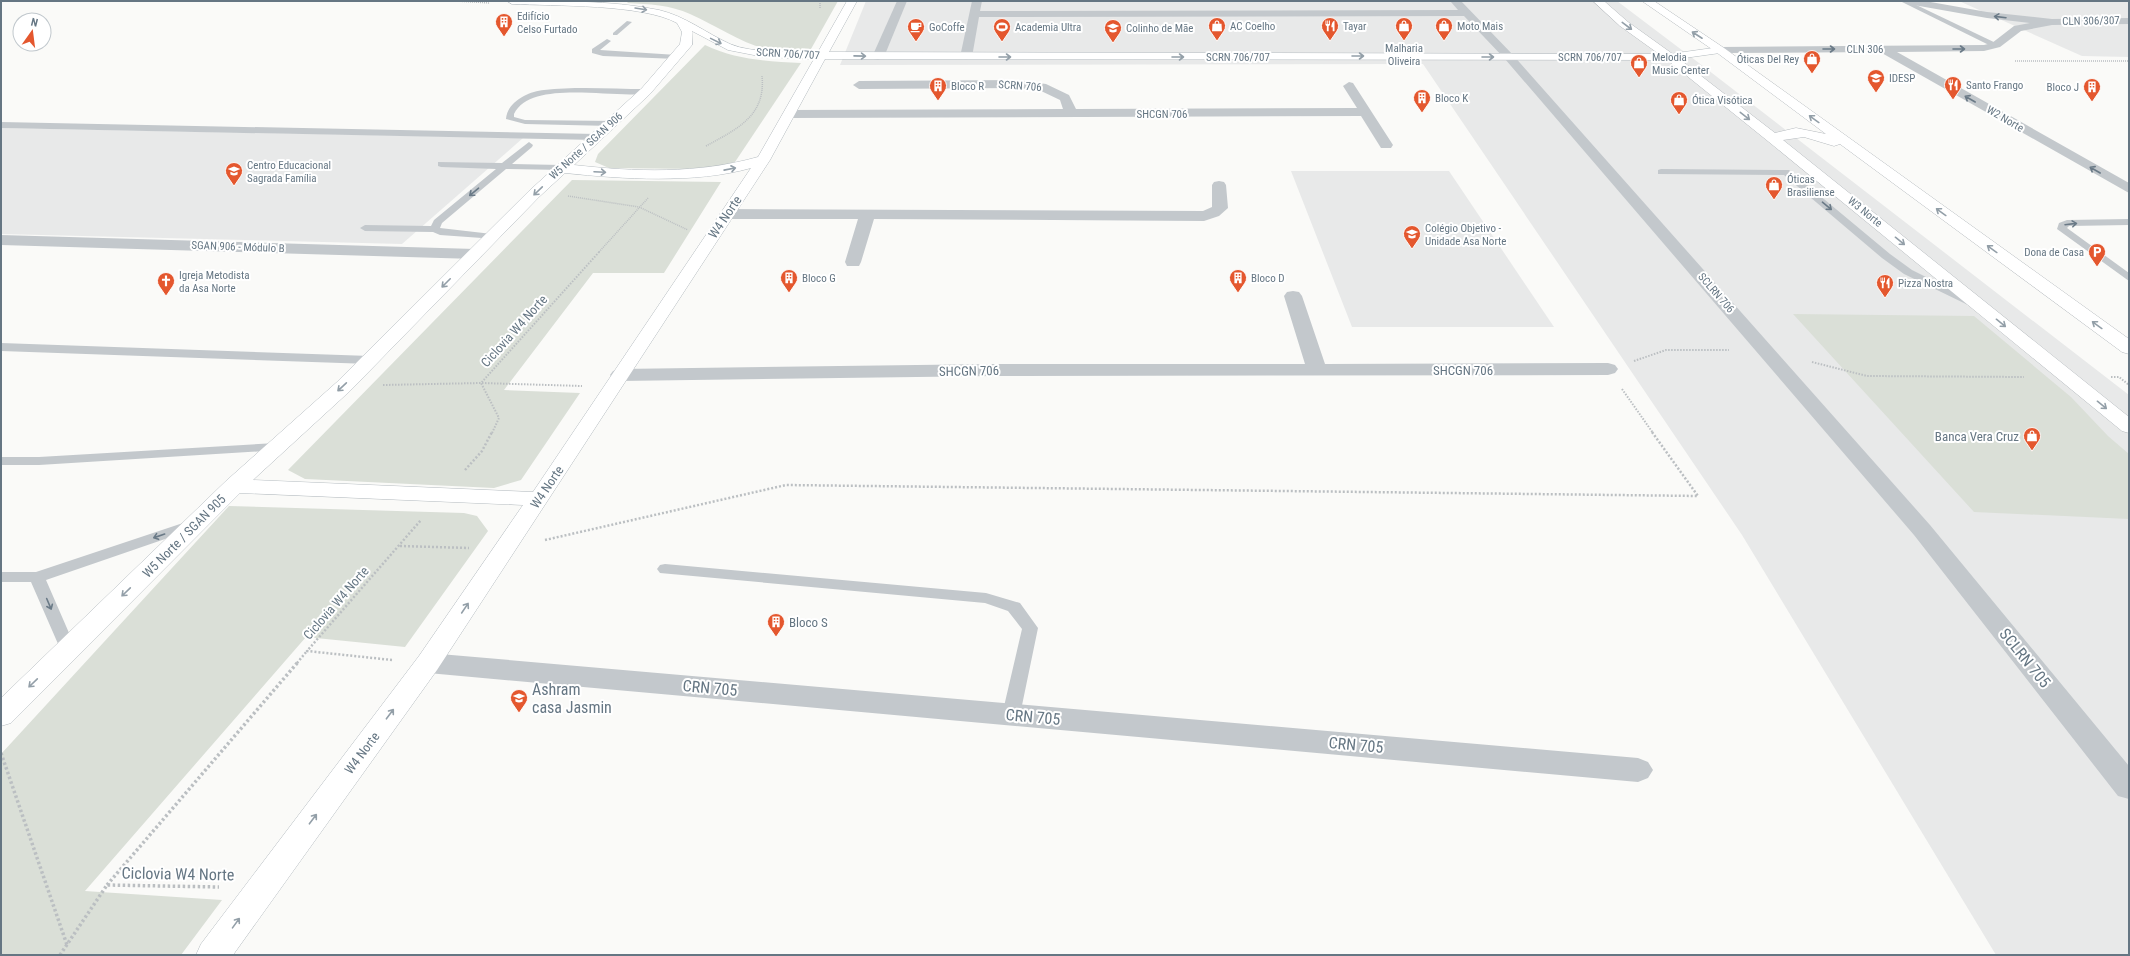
<svg xmlns="http://www.w3.org/2000/svg" width="2130" height="956" font-family="'Roboto Condensed',sans-serif">
  <style>
    .built { fill: #e8e9e9 }
    .green { fill: #dadfd7 }
    .lines { fill: none; stroke-linecap: round; stroke-linejoin: round }
    .secondary-casing { stroke: #b3babf; stroke-width: 1 }
    .primary-casing { stroke: #b5babe; stroke-width: 1 }
    .path-far3 { stroke: #bbbfc2; stroke-width: 1.5; stroke-dasharray: 1 1; stroke-linecap: butt }
    .path-far2 { stroke: #bbbfc2; stroke-width: 2; stroke-dasharray: 1.5 1.5; stroke-linecap: butt }
    .path-far1 { stroke: #bbbfc2; stroke-width: 2.5; stroke-dasharray: 2 2; stroke-linecap: butt }
    .path { stroke: #bbbfc2; stroke-width: 3.5; stroke-dasharray: 2.5 2.5; stroke-linecap: butt }
    .service { fill: #c3c8cc; fill-rule: evenodd }
    .minor { fill: #c3c8cc; fill-rule: evenodd }
    .tertiary { fill: #c3c8cc; fill-rule: evenodd }
    .secondary { fill: #fff; fill-rule: evenodd }
    .primary { fill: #fff; fill-rule: evenodd }
    .oneway { stroke: #939fa8 }
    .oneway2 { stroke: #6a7a87 }
    .labels { text-anchor: middle; dominant-baseline: central; stroke-width: 4; stroke-linejoin: round; paint-order: stroke }
    .far-poi-label { font-size: 11px; fill: #657683; stroke: #fff; text-anchor: start }
    .far-street-label { font-size: 11px; fill: #657683; stroke: #fff }
    .street-label { font-size: 13px; fill: #657683; stroke: #fff }
    .poi-label { font-size: 13px; fill: #657683; stroke: #fff; text-anchor: end }
    .near-street-label { font-size: 16px; fill: #657683; stroke: #fff }
    .near-poi-label { font-size: 16px; fill: #657683; stroke: #fff; text-anchor: start }
  </style>
  <rect width="100%" height="100%" fill="#fafaf8"/>
  <!-- built -->
  <g class="built">
    <path d="M866,1H1617L1699,63L2129,395V955H1996L1742,535L1423,64L840,65Z"/>
    <path d="M1959,1H2129V57L2082,56Z"/>
    <path d="M1,128L523,138L402,244L1,234Z"/>
    <path d="M1291,171H1449L1554,327H1352Z"/>
  </g>
  <!-- green -->
  <g class="green">
    <path d="M629,1H838L811,49C760,60 733,33 690,14C671,5 648,4 627,3Z"/>
    <path d="M705,45C736,60 767,61 801,63L735,162L717,167L699,169L609,168L595,162L598,154Z"/>
    <path d="M572,180L721,182L664,273H593L504,390L580,393L521,480L494,488L305,479L288,470Z"/>
    <path d="M1793,314L1974,316L2071,397L2108,436L2129,454V519L1974,512Z"/>
    <path d="M229,506L464,513L477,516L488,531L405,647L306,637L85,891L222,900L181,955H1V754Z"/>
  </g>
  <g class="lines">
    <defs>
      <path id="secondary" d="M507,1C557,1 610,0 659,10C685,16 706,33 730,44C753,54 793,51 818,52L847,1H857L829,52L1670,54L1720,47L1726,50L1720,53L1670,60L825,59L770,160L437,670L233,955H196L201,944L419,656L523,505L240,493L11,723L1,726V698L226,481L337,382L529,191L642,88L680,44L682,32L677,23C643,4 554,6 512,4ZM692,31L728,50L764,57L814,59L758,157C698,174 635,172 574,165L650,94L692,45ZM751,168L533,492L253,480L351,390L539,197L565,173C623,179 695,184 751,168Z"/>
      <path id="primary" d="M1593,1H1604L1628,22L1674,55L1775,133L1796,128L1826,134L1716,52L1642,1H1654L1724,48L2129,339V354L2122,352L1840,144L1834,146L1804,137L1783,140L2129,417V433L2122,431L1769,142L1666,59L1620,26Z"/>
    </defs>
    <!-- secondary casing -->
    <use href="#secondary" class="secondary-casing"/>
    <!-- primary casing -->
    <use href="#primary" class="primary-casing"/>
    <!-- path-far3 -->
    <g class="path-far3">
      <path d="M456,1L490,3"/>
      <path d="M820,1V8"/>
      <path d="M2015,61H2129"/>
      <path d="M706,146C737,129 766,116 762,76"/>
      <path d="M568,196L639,207L688,230"/>
      <path d="M599,252L648,198"/>
    </g>
    <!-- path-far2 -->
    <g class="path-far2">
      <path d="M1634,361L1666,350H1729"/>
      <path d="M1812,362L1867,376L2024,377"/>
      <path d="M2111,377H2119L2129,385"/>
      <path d="M383,385L481,383L582,386"/>
      <path d="M1622,389L1653,433"/>
      <path d="M492,433L499,418L481,383L600,251"/>
    </g>
    <!-- path-far1 -->
    <g class="path-far1">
      <path d="M465,470L482,451L492,432"/>
      <path d="M545,540L786,485L1698,496L1652,432"/>
      <path d="M400,546L469,548"/>
      <path d="M392,660L307,651L421,520"/>
      <path d="M297,663L307,651"/>
    </g>
    <!-- path -->
    <g class="path">
      <path d="M1,753L67,945"/>
      <path d="M107,885L298,662"/>
      <path d="M60,955L107,885L219,887"/>
    </g>
    <!-- service -->
    <g class="service">
      <path d="M1900,1H1908L2000,45L1993,47Z"/>
      <path d="M627,21L632,22L617,35H613V33Z"/>
      <path d="M607,39L611,41L600,50L677,55L681,57L677,59L603,56L592,53V49Z"/>
      <path d="M646,89H649V93C616,100 532,78 514,114V117L525,120L614,121V125L611,126L525,124L506,119C507,102 529,91 544,90C578,86 613,89 646,89Z"/>
      <path d="M1,122L597,134L601,137L597,140L1,128Z"/>
      <path d="M529,142L533,145L532,147L512,164L561,165L564,166V170L506,169L442,223L440,228L492,234L496,235V239L440,235L433,232L365,231L360,228L365,225L431,226L434,220L496,169L441,167L438,166V162L502,163Z"/>
      <path d="M1661,169L1789,170L1890,254L1912,270L1978,303L1972,306L1968,305L1904,274L1882,258L1784,175L1658,174V170Z"/>
      <path d="M2129,219V225L2069,226L2067,228L2129,273V281L2057,229L2059,223L2067,220Z"/>
      <path d="M1,343L370,356L376,360L370,364L1,351Z"/>
      <path d="M276,443L283,447L281,450L39,465H1V457H39Z"/>
      <path d="M192,520L197,522L199,525L197,528L46,580L76,649L74,653L68,655L62,653L31,582H1V572H36Z"/>
      <path d="M665,564L986,593L1020,603L1038,628L1020,715L1017,720L1011,722L1005,720L1002,715L1022,629L1008,611L985,603L660,573L657,569L660,565Z"/>
    </g>
    <!-- minor -->
    <g class="minor">
      <path d="M897,1H907L884,57L878,60L874,59L872,57Z"/>
      <path d="M972,1H982L980,11L1458,10L1451,2L1461,1L1515,57L1513,59H1505L1464,16L979,17L972,57L966,60L960,57Z"/>
      <path d="M1018,80L1046,84L1069,95L1076,109L1357,108L1343,86L1349,82L1353,83L1393,145L1391,148H1381L1361,116L788,118L782,114L788,110L1063,109L1060,100L1039,90L1018,88L859,89L853,85L859,81Z"/>
      <path d="M1219,181L1224,182L1226,185L1228,208L1219,216L1204,221L874,219L861,262L859,266H847L845,262L858,219H727L722,217L719,214L722,211L727,209L1203,211L1212,207V185L1214,182Z"/>
      <path d="M1,235L475,249L481,251L483,254L481,257L475,259L1,245Z"/>
      <path d="M1293,291L1299,292L1302,296L1325,364L1608,363L1615,365L1618,369L1615,373L1608,375L994,376L620,381L613,379L610,375L613,371L620,369L994,364H1305L1284,296L1287,292Z"/>
      <path d="M428,653L1638,758L1648,762L1653,770L1648,778L1638,782L428,673L419,670L415,663L419,656Z"/>
    </g>
    <!-- tertiary -->
    <g class="tertiary">
      <path d="M1903,1H1925L1987,12L2052,19L2129,18V24L2052,25L2021,31L2000,47L1984,51L1897,52L2129,183V193L1880,52L1720,53L1714,50L1720,47L1984,45L1992,43L2014,26L2030,23L1987,18L1908,4Z"/>
      <path d="M1509,54L1513,55L1930,525L2129,766V799L2118,796L1914,535L1505,59L1503,57L1505,55Z"/>
    </g>
    <!-- secondary -->
    <use href="#secondary" class="secondary"/>
    <!-- primary -->
    <use href="#primary" class="primary"/>
  </g>
  <!-- one-way arrows -->
  <defs><path id="oneway-shaft" d="M-6 0H5M1.5-3L5.5 0L1.5 3" fill="none" stroke-width="1.6" stroke-linecap="round" stroke-linejoin="round"/></defs>
  <g class="oneway">
    <use href="#oneway-shaft" transform="translate(641 9) rotate(9)"/>
    <use href="#oneway-shaft" transform="translate(1627 26) rotate(37)"/>
    <use href="#oneway-shaft" transform="translate(1697 35) rotate(-147)"/>
    <use href="#oneway-shaft" transform="translate(716 41) rotate(26)"/>
    <use href="#oneway-shaft" transform="translate(860 56) rotate(1)"/>
    <use href="#oneway-shaft" transform="translate(1358 56)"/>
    <use href="#oneway-shaft" transform="translate(1005 57)"/>
    <use href="#oneway-shaft" transform="translate(1178 57)"/>
    <use href="#oneway-shaft" transform="translate(1488 57)"/>
    <use href="#oneway-shaft" transform="translate(1745 116) rotate(38)"/>
    <use href="#oneway-shaft" transform="translate(1814 119) rotate(-144)"/>
    <use href="#oneway-shaft" transform="translate(730 169) rotate(-11)"/>
    <use href="#oneway-shaft" transform="translate(600 172) rotate(3)"/>
    <use href="#oneway-shaft" transform="translate(538 191) rotate(136)"/>
    <use href="#oneway-shaft" transform="translate(1941 212) rotate(-144)"/>
    <use href="#oneway-shaft" transform="translate(1900 241) rotate(39)"/>
    <use href="#oneway-shaft" transform="translate(1992 249) rotate(-144)"/>
    <use href="#oneway-shaft" transform="translate(446 283) rotate(135)"/>
    <use href="#oneway-shaft" transform="translate(2001 323) rotate(39)"/>
    <use href="#oneway-shaft" transform="translate(2097 325) rotate(-144)"/>
    <use href="#oneway-shaft" transform="translate(342 387) rotate(137)"/>
    <use href="#oneway-shaft" transform="translate(2102 405) rotate(39)"/>
    <use href="#oneway-shaft" transform="translate(126 592) rotate(136)"/>
    <use href="#oneway-shaft" transform="translate(465 608) rotate(-56)"/>
    <use href="#oneway-shaft" transform="translate(33 683) rotate(136)"/>
    <use href="#oneway-shaft" transform="translate(390 714) rotate(-53)"/>
    <use href="#oneway-shaft" transform="translate(313 819) rotate(-53)"/>
    <use href="#oneway-shaft" transform="translate(236 923) rotate(-54)"/>
  </g>
  <g class="oneway2">
    <use href="#oneway-shaft" transform="translate(2000 17) rotate(-173)"/>
    <use href="#oneway-shaft" transform="translate(1829 49)"/>
    <use href="#oneway-shaft" transform="translate(1959 49)"/>
    <use href="#oneway-shaft" transform="translate(1970 99) rotate(-150)"/>
    <use href="#oneway-shaft" transform="translate(2095 170) rotate(-150)"/>
    <use href="#oneway-shaft" transform="translate(474 192) rotate(140)"/>
    <use href="#oneway-shaft" transform="translate(1827 206) rotate(40)"/>
    <use href="#oneway-shaft" transform="translate(2071 224) rotate(-7)"/>
    <use href="#oneway-shaft" transform="translate(159 536) rotate(161)"/>
    <use href="#oneway-shaft" transform="translate(49 604) rotate(67)"/>
  </g>
  <!-- icons -->
  <defs>
    <symbol id="building-pin" viewBox="-11 -11 22 30"><path d="M0 17L-7.5 6A9.5 9.5 0 1 1 7.5 6Z" fill="#e4572e" stroke="#fff"/><path d="M-4-6H4V6H1V3H-1V6H-4ZM-2.5-4.3h1.7v1.8h-1.7ZM.8-4.3h1.7v1.8H.8ZM-2.5-1h1.7V.8h-1.7ZM.8-1h1.7V.8H.8Z" fill="#fff"/></symbol>
    <symbol id="shop-pin" viewBox="-11 -11 22 30"><path d="M0 17L-7.5 6A9.5 9.5 0 1 1 7.5 6Z" fill="#e4572e" stroke="#fff"/><path d="M-5-2.5h2.3a2.7 3.5 0 0 1 5.4 0H5L5.5 6h-11ZM-1.5-2.5h3a1.5 2.3 0 0 0-3 0Z" fill="#fff"/></symbol>
    <symbol id="restaurant-pin" viewBox="-11 -11 22 30"><path d="M0 17L-7.5 6A9.5 9.5 0 1 1 7.5 6Z" fill="#e4572e" stroke="#fff"/><path d="M-5-6h1v4h1v-4h1v4h1v-4h1v5L-1.5 .5V6h-2V.5L-5-1ZM5-6V6H3V1.5H1.5Q1.5-4 5-6Z" fill="#fff"/></symbol>
    <symbol id="cafe-pin" viewBox="-11 -11 22 30"><path d="M0 17L-7.5 6A9.5 9.5 0 1 1 7.5 6Z" fill="#e4572e" stroke="#fff"/><path d="M-5.5-4.5H6V0H3Q3 3.5 0 3.5H-2.5Q-5.5 3.5-5.5 0ZM3-3.2v2h1.7v-2ZM-6 4.5H4V6H-6Z" fill="#fff"/></symbol>
    <symbol id="stadium-pin" viewBox="-11 -11 22 30"><path d="M0 17L-7.5 6A9.5 9.5 0 1 1 7.5 6Z" fill="#e4572e" stroke="#fff"/><path d="M0-5a6.5 5 0 1 0 0 10a6.5 5 0 1 0 0-10ZM-3.5-1.8h7v3.6h-7Z" fill="#fff"/></symbol>
    <symbol id="school-pin" viewBox="-11 -11 22 30"><path d="M0 17L-7.5 6A9.5 9.5 0 1 1 7.5 6Z" fill="#e4572e" stroke="#fff"/><path d="M0-5L7-2L0 1L-7-2ZM-4 1L0 2.5L4 1V4Q0 6-4 4Z" fill="#fff"/></symbol>
    <symbol id="parking-pin" viewBox="-11 -11 22 30"><path d="M0 17L-7.5 6A9.5 9.5 0 1 1 7.5 6Z" fill="#e4572e" stroke="#fff"/><path d="M-3.5-5.5H1a3.5 3.5 0 0 1 0 7H-1V5.5H-3.5ZM-1-3.4V-.6H.8a1.4 1.4 0 0 0 0-2.8Z" fill="#fff"/></symbol>
    <symbol id="church-pin" viewBox="-11 -11 22 30"><path d="M0 17L-7.5 6A9.5 9.5 0 1 1 7.5 6Z" fill="#e4572e" stroke="#fff"/><path d="M-1.2-6h2.4v3.5h3.3v2.4h-3.3V6h-2.4V-.1h-3.3v-2.4h3.3Z" fill="#fff"/></symbol>
  </defs>
  <g fill-rule="evenodd">
    <use href="#building-pin" x="494" y="12" width="20" height="27"/>
    <use href="#shop-pin" x="1207" y="16" width="20" height="27"/>
    <use href="#restaurant-pin" x="1320" y="16" width="20" height="27"/>
    <use href="#shop-pin" x="1394" y="16" width="20" height="27"/>
    <use href="#shop-pin" x="1434" y="16" width="20" height="27"/>
    <use href="#cafe-pin" x="906" y="17" width="20" height="27"/>
    <use href="#stadium-pin" x="992" y="17" width="20" height="27"/>
    <use href="#school-pin" x="1103" y="18" width="20" height="27"/>
    <use href="#shop-pin" x="1802" y="49" width="20" height="27"/>
    <use href="#shop-pin" x="1629" y="53" width="20" height="27"/>
    <use href="#school-pin" x="1866" y="68" width="20" height="27"/>
    <use href="#restaurant-pin" x="1943" y="75" width="20" height="27"/>
    <use href="#building-pin" x="928" y="76" width="20" height="27"/>
    <use href="#building-pin" x="2082" y="77" width="20" height="27"/>
    <use href="#building-pin" x="1412" y="88" width="20" height="27"/>
    <use href="#shop-pin" x="1669" y="90" width="20" height="27"/>
    <use href="#school-pin" x="224" y="161" width="20" height="27"/>
    <use href="#shop-pin" x="1764" y="175" width="20" height="27"/>
    <use href="#school-pin" x="1402" y="224" width="20" height="27"/>
    <use href="#parking-pin" x="2087" y="242" width="20" height="27"/>
    <use href="#building-pin" x="779" y="268" width="20" height="27"/>
    <use href="#building-pin" x="1228" y="268" width="20" height="27"/>
    <use href="#church-pin" x="156" y="271" width="20" height="27"/>
    <use href="#restaurant-pin" x="1875" y="273" width="20" height="27"/>
    <use href="#shop-pin" x="2022" y="426" width="20" height="27"/>
    <use href="#building-pin" x="766" y="612" width="20" height="27"/>
    <use href="#school-pin" x="509" y="688" width="20" height="27"/>
  </g>
  <g class="labels">
    <!-- far-poi labels -->
    <g class="far-poi-label">
      <text x="517" y="16">Edifício<tspan x="517" dy="13">Celso Furtado</tspan></text>
      <text x="1230" y="26">AC Coelho</text>
      <text x="1343" y="26">Tayar</text>
      <text x="1457" y="26">Moto Mais</text>
      <text x="929" y="27">GoCoffe</text>
      <text x="1015" y="27">Academia Ultra</text>
      <text x="1126" y="28">Colinho de Mãe</text>
      <text x="1404" y="48" text-anchor="middle">Malharia<tspan x="1404" dy="13">Oliveira</tspan></text>
      <text x="1652" y="57">Melodia<tspan x="1652" dy="13">Music Center</tspan></text>
      <text x="1799" y="59" text-anchor="end">Óticas Del Rey</text>
      <text x="1889" y="78">IDESP</text>
      <text x="1966" y="85">Santo Frango</text>
      <text x="951" y="86">Bloco R</text>
      <text x="2079" y="87" text-anchor="end">Bloco J</text>
      <text x="1435" y="98">Bloco K</text>
      <text x="1692" y="100">Ótica Visótica</text>
      <text x="247" y="165">Centro Educacional<tspan x="247" dy="13">Sagrada Família</tspan></text>
      <text x="1787" y="179">Óticas<tspan x="1787" dy="13">Brasiliense</tspan></text>
      <text x="1425" y="228">Colégio Objetivo -<tspan x="1425" dy="13">Unidade Asa Norte</tspan></text>
      <text x="2084" y="252" text-anchor="end">Dona de Casa</text>
      <text x="179" y="275">Igreja Metodista<tspan x="179" dy="13">da Asa Norte</tspan></text>
      <text x="802" y="278">Bloco G</text>
      <text x="1251" y="278">Bloco D</text>
      <text x="1898" y="283">Pizza Nostra</text>
    </g>
    <!-- far-street labels -->
    <g class="far-street-label">
      <text transform="translate(2091 21) rotate(-1)">CLN 306/307</text>
      <text x="1865" y="49">CLN 306</text>
      <text transform="translate(788 54) rotate(3)">SCRN 706/707</text>
      <text x="1238" y="57">SCRN 706/707</text>
      <text x="1590" y="57">SCRN 706/707</text>
      <text transform="translate(1020 86) rotate(4)">SCRN 706</text>
      <text x="1162" y="114">SHCGN 706</text>
      <text transform="translate(2005 119) rotate(30)">W2 Norte</text>
      <text transform="translate(586 146) rotate(-42)">W5 Norte / SGAN 906</text>
      <text transform="translate(1865 212) rotate(39)">W3 Norte</text>
      <text transform="translate(238 247) rotate(2)">SGAN 906 - Módulo B</text>
      <text transform="translate(1716 293) rotate(49)">SCLRN 706</text>
    </g>
    <!-- street labels -->
    <g class="street-label">
      <text transform="translate(725 217) rotate(-56)">W4 Norte</text>
      <text transform="translate(514 331) rotate(-48)">Ciclovia W4 Norte</text>
      <text x="1463" y="370">SHCGN 706</text>
      <text transform="translate(969 371) rotate(-1)">SHCGN 706</text>
      <text transform="translate(547 487) rotate(-56)">W4 Norte</text>
      <text transform="translate(184 536) rotate(-45)">W5 Norte / SGAN 905</text>
      <text transform="translate(336 603) rotate(-49)">Ciclovia W4 Norte</text>
      <text transform="translate(362 753) rotate(-53)">W4 Norte</text>
    </g>
    <!-- poi labels -->
    <g class="poi-label">
      <text x="2019" y="436">Banca Vera Cruz</text>
      <text x="789" y="622" text-anchor="start">Bloco S</text>
    </g>
    <!-- near-street labels -->
    <g class="near-street-label">
      <text transform="translate(2025 658) rotate(51)">SCLRN 705</text>
      <text transform="translate(710 688) rotate(5)">CRN 705</text>
      <text transform="translate(1033 717) rotate(5)">CRN 705</text>
      <text transform="translate(1356 745) rotate(5)">CRN 705</text>
      <text transform="translate(178 874) rotate(1)">Ciclovia W4 Norte</text>
    </g>
    <!-- near-poi labels -->
    <g class="near-poi-label">
      <text x="532" y="689">Ashram<tspan x="532" dy="18">casa Jasmin</tspan></text>
    </g>
  </g>
  <!-- border -->
  <rect width="2130" height="956" fill="none" stroke="#657683" stroke-width="4"/>
  <!-- north arrow -->
  <g transform="translate(32 32) rotate(14)"><circle r="19" fill="#ffffff" stroke="#c1c8cd"/>
  <path d="M0-3L7 15L0 10L-7 15Z" fill="#e4572e"/>
  <text y="-6" font-size="11" font-weight="bold" text-anchor="middle" fill="#657683">N</text>
  </g>
</svg>
